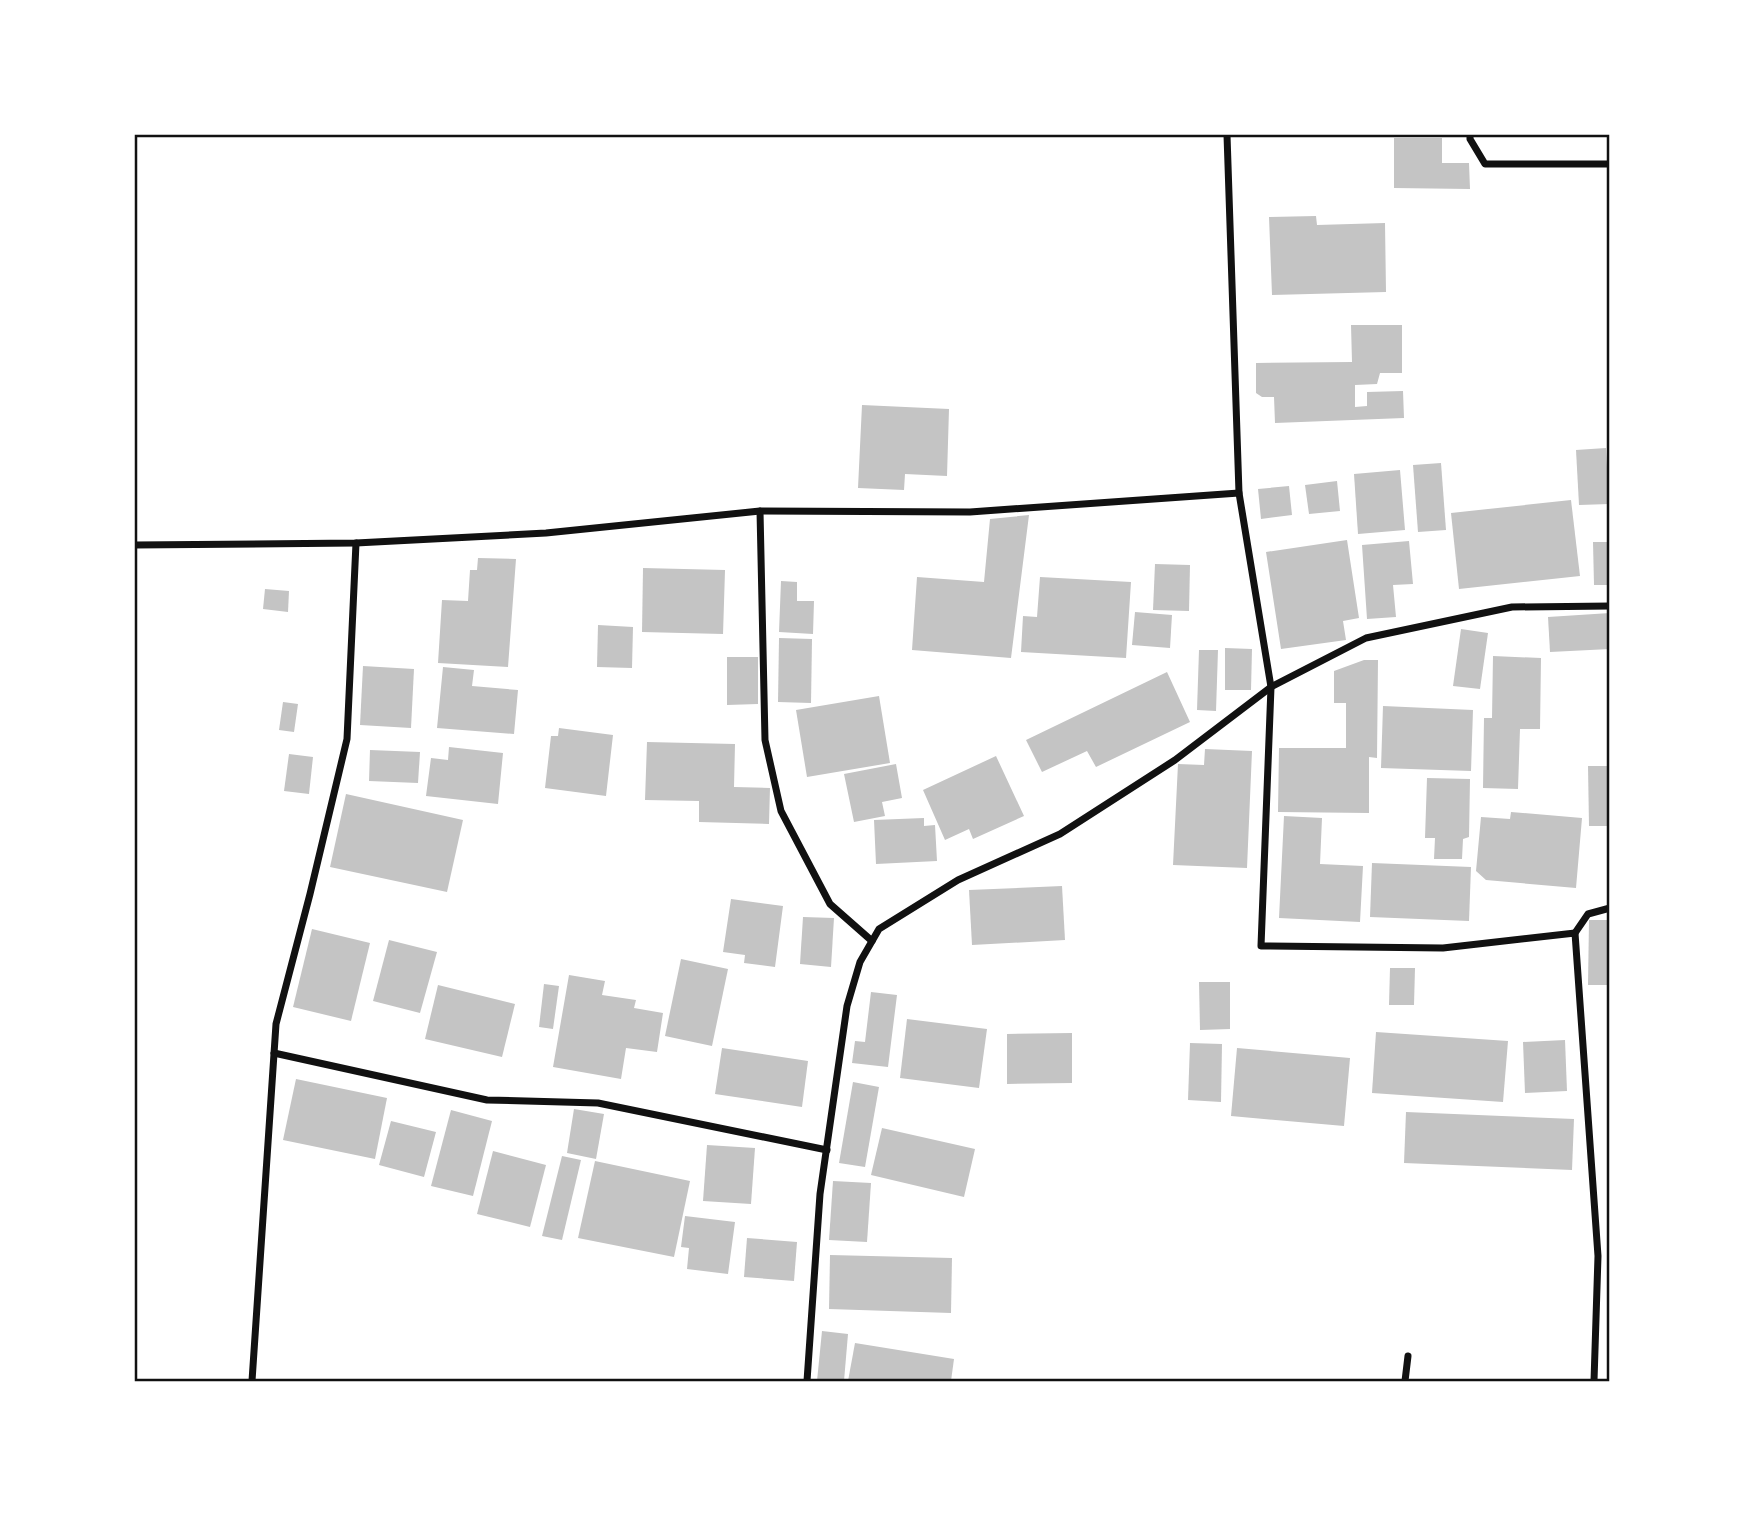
<svg xmlns="http://www.w3.org/2000/svg" width="1745" height="1516" font-family="'Asap Condensed',sans-serif">
  <style>
    .building { fill: #c4c4c4 }
    .lines { fill: none; stroke-linecap: round; stroke-linejoin: round }
    .minor { stroke: #111; stroke-width: 7 }
    .neatline { fill: none; stroke: #111; stroke-width: 2.5 }
  </style>
  <rect width="100%" height="100%" fill="#fff"/>
  <!-- building -->
  <g class="building">
    <path d="M1394,138H1442V163H1469L1470,189L1394,188Z"/>
    <path d="M1316,216L1317,225L1385,223L1386,292L1272,295L1269,217Z"/>
    <path d="M1351,325H1402V373H1380L1377,384L1355,385V407L1367,406V392L1403,391L1404,418L1275,423L1274,397H1262L1256,393V363L1352,362Z"/>
    <path d="M862,405L949,409L947,476L905,474L904,490L858,488Z"/>
    <path d="M1606,448L1609,504L1579,505L1576,450Z"/>
    <path d="M1441,463L1446,530L1418,532L1413,465Z"/>
    <path d="M1400,470L1405,530L1358,534L1354,474Z"/>
    <path d="M1337,481L1340,511L1309,514L1305,485Z"/>
    <path d="M1289,486L1292,515L1261,519L1258,489Z"/>
    <path d="M1571,500L1580,576L1459,589L1451,513Z"/>
    <path d="M1029,515L1011,658L912,650L917,577L984,582L990,519Z"/>
    <path d="M1347,540L1359,618L1343,621L1346,640L1281,649L1266,552Z"/>
    <path d="M1409,541L1413,584L1393,585L1396,617L1367,619L1362,545Z"/>
    <path d="M1593,542H1610V585H1594Z"/>
    <path d="M478,558L516,559L508,667L438,663L442,600L468,601L470,570H477Z"/>
    <path d="M1155,564L1190,565L1189,611L1153,610Z"/>
    <path d="M643,568L725,570L723,634L642,632Z"/>
    <path d="M1040,577L1131,582L1126,658L1021,652L1023,616L1037,617Z"/>
    <path d="M781,581L797,582V601H814L813,634L779,632Z"/>
    <path d="M265,589L289,591L288,612L263,609Z"/>
    <path d="M1135,612L1172,615L1170,648L1132,645Z"/>
    <path d="M1610,613V649L1550,652L1548,617Z"/>
    <path d="M598,625L633,627L632,668L597,667Z"/>
    <path d="M1461,629L1488,633L1480,689L1453,686Z"/>
    <path d="M779,638L812,639L811,703L778,702Z"/>
    <path d="M1225,648L1252,649L1251,690H1225Z"/>
    <path d="M1199,650H1218L1216,711L1197,710Z"/>
    <path d="M1493,656L1541,658L1540,729H1520L1518,789L1483,788L1484,718H1492Z"/>
    <path d="M727,657H758V704L727,705Z"/>
    <path d="M1364,660H1378L1377,758L1369,757V813L1278,812L1279,748H1346V703H1334V671Z"/>
    <path d="M363,666L414,669L411,728L360,725Z"/>
    <path d="M443,667L474,670L472,686L518,690L514,734L437,728Z"/>
    <path d="M1167,672L1190,722L1096,767L1087,751L1042,772L1026,740Z"/>
    <path d="M879,696L890,763L807,777L796,710Z"/>
    <path d="M283,702L298,704L294,732L279,730Z"/>
    <path d="M1383,706L1473,710L1471,771L1381,768Z"/>
    <path d="M559,728L613,735L606,796L545,788L551,736H558Z"/>
    <path d="M647,742L735,744L734,787L770,788L769,824L699,822V801L645,800Z"/>
    <path d="M449,747L503,753L498,804L426,796L431,758L448,760Z"/>
    <path d="M1205,749L1252,751L1247,868L1173,865L1178,764L1204,765Z"/>
    <path d="M370,750L420,752L418,783L369,781Z"/>
    <path d="M289,754L313,757L309,794L284,791Z"/>
    <path d="M996,756L1024,816L973,839L969,829L945,840L923,790Z"/>
    <path d="M896,764L902,798L882,802L885,816L854,822L844,774Z"/>
    <path d="M1588,766H1610V826H1589Z"/>
    <path d="M1427,778L1470,779L1469,837L1463,839L1462,859H1434L1435,838H1425Z"/>
    <path d="M346,794L463,820L447,892L330,867Z"/>
    <path d="M1511,812L1582,818L1576,888L1486,880L1476,871L1481,817L1510,819Z"/>
    <path d="M1284,816L1322,818L1320,864L1363,866L1360,922L1279,918Z"/>
    <path d="M924,818V826L935,825L937,861L876,864L874,820Z"/>
    <path d="M1372,863L1471,867L1469,921L1370,917Z"/>
    <path d="M1062,886L1065,940L972,945L969,890Z"/>
    <path d="M731,899L783,906L775,967L744,963L745,955L723,952Z"/>
    <path d="M803,917L834,918L831,967L800,964Z"/>
    <path d="M1589,920H1610V985H1588Z"/>
    <path d="M312,929L370,943L351,1021L293,1007Z"/>
    <path d="M389,940L437,952L420,1013L373,1001Z"/>
    <path d="M681,959L728,969L712,1046L665,1036Z"/>
    <path d="M1390,968H1415L1414,1005H1389Z"/>
    <path d="M569,975L605,981L602,995L636,1000L634,1008L663,1013L657,1052L626,1048L621,1079L553,1067Z"/>
    <path d="M1199,982H1230V1029L1200,1030Z"/>
    <path d="M544,984L559,986L553,1029L539,1027Z"/>
    <path d="M438,985L515,1004L502,1057L425,1039Z"/>
    <path d="M871,992L897,995L888,1067L852,1063L855,1041L865,1042Z"/>
    <path d="M907,1019L987,1029L979,1088L900,1078Z"/>
    <path d="M1376,1032L1508,1041L1503,1102L1372,1093Z"/>
    <path d="M1072,1033V1083L1007,1084V1034Z"/>
    <path d="M1565,1040L1567,1091L1525,1093L1523,1042Z"/>
    <path d="M1190,1043L1222,1044L1221,1102L1188,1100Z"/>
    <path d="M722,1048L808,1061L802,1107L715,1094Z"/>
    <path d="M1237,1048L1350,1058L1344,1126L1231,1116Z"/>
    <path d="M296,1079L387,1098L375,1159L283,1140Z"/>
    <path d="M853,1082L879,1087L865,1167L839,1163Z"/>
    <path d="M574,1109L604,1114L596,1159L567,1153Z"/>
    <path d="M451,1110L492,1121L473,1196L431,1186Z"/>
    <path d="M1406,1112L1574,1119L1572,1170L1404,1163Z"/>
    <path d="M391,1121L436,1132L424,1177L379,1165Z"/>
    <path d="M882,1128L975,1149L964,1197L871,1175Z"/>
    <path d="M707,1145L755,1148L751,1204L703,1201Z"/>
    <path d="M493,1151L546,1165L530,1227L477,1214Z"/>
    <path d="M562,1156L581,1160L562,1240L542,1236Z"/>
    <path d="M595,1161L690,1181L674,1257L578,1238Z"/>
    <path d="M833,1181L871,1183L867,1242L829,1240Z"/>
    <path d="M685,1216L735,1222L728,1274L687,1269L689,1248L681,1247Z"/>
    <path d="M747,1238L797,1242L794,1281L744,1277Z"/>
    <path d="M830,1255L952,1258L951,1313L829,1309Z"/>
    <path d="M822,1331L848,1334L844,1381H817Z"/>
    <path d="M855,1343L954,1359L951,1381H848Z"/>
  </g>
  <g class="lines">
    <!-- minor -->
    <g class="minor">
      <path d="M1227,135L1239,493L1271,687L1261,946L1443,948L1575,933L1598,1256L1594,1381"/>
      <path d="M1470,135V139L1485,164H1610"/>
      <path d="M760,511L765,740L781,811L830,904L872,941"/>
      <path d="M135,545L356,543L546,533L760,511L970,512L1239,493"/>
      <path d="M1575,933L1588,914L1610,908"/>
      <path d="M274,1053L487,1100L598,1103L827,1150"/>
      <path d="M252,1381L276,1024L310,894L347,739L356,543"/>
      <path d="M807,1381L820,1194L847,1006L860,962L879,929L958,880L1060,834L1175,760L1271,687L1366,638L1512,607L1610,606"/>
      <path d="M1405,1381L1408,1356"/>
    </g>
  </g>
  <!-- border -->
  <rect width="1745" height="1516" fill="none" stroke="#ffffff" stroke-width="273"/>
  <rect x="136" y="136" width="1472" height="1244" class="neatline"/>
</svg>
